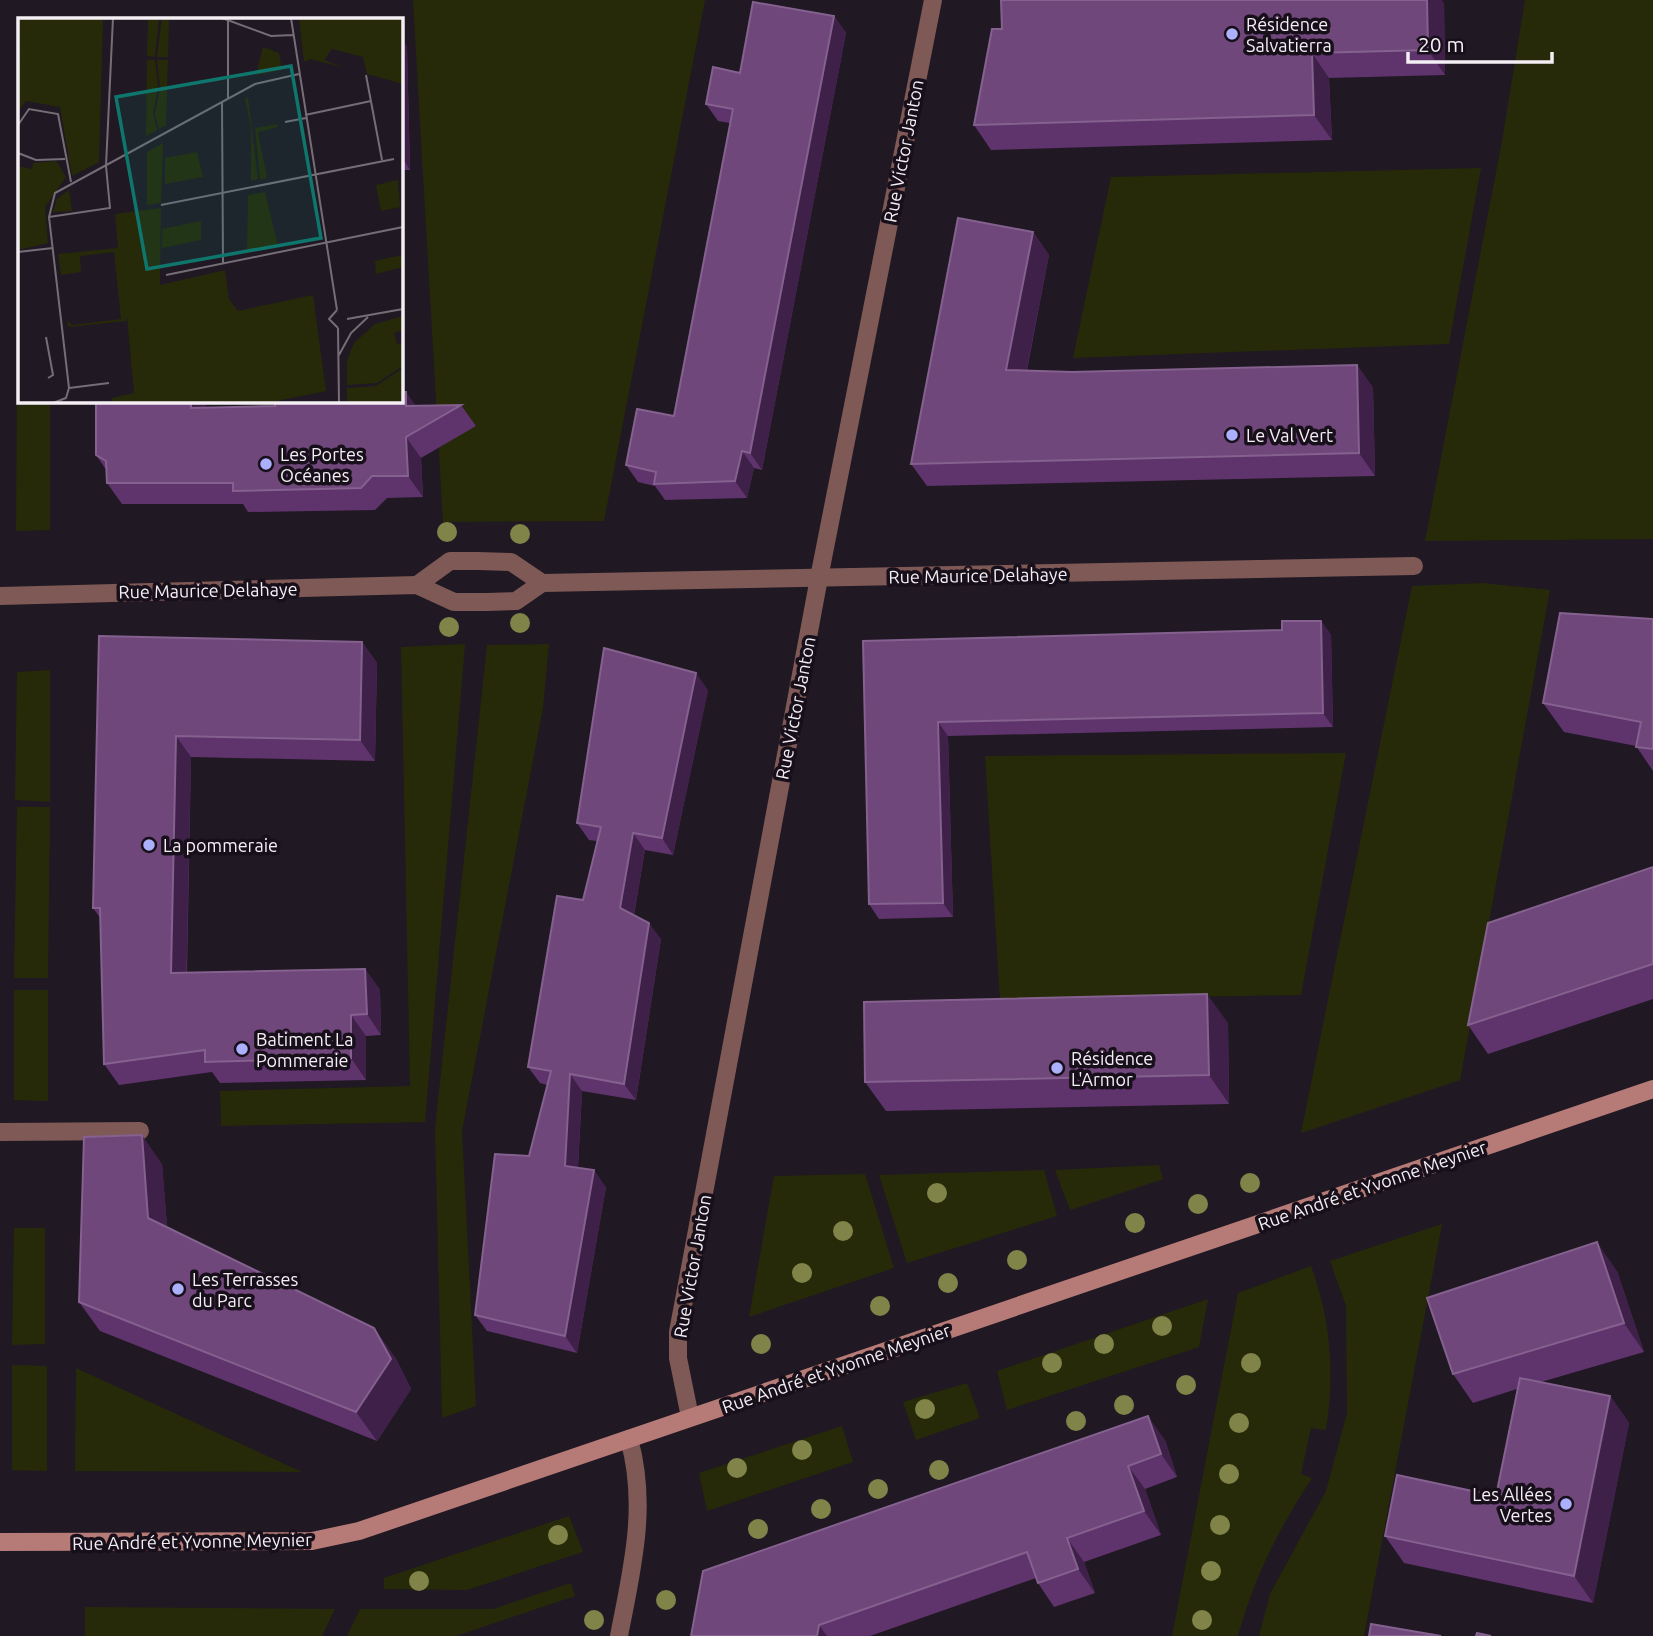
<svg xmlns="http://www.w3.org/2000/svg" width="1653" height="1636" font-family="Ubuntu,sans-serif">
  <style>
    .green { fill: #262a09 }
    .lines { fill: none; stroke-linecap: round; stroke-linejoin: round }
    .lane { stroke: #7e5956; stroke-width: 18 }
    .street { stroke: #7e5956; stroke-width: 18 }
    .secondary { stroke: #b77b77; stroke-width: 18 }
    .tree { fill: #808448 }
    .wall { fill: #5f336c }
    .shaded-wall { fill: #3f2049 }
    .building { fill: #6f477b; stroke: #84618e; stroke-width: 2 }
    .poi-dot { fill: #acaffb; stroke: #170f19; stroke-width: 2.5 }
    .labels { text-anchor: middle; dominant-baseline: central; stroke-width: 7; stroke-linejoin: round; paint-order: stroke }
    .poi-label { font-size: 18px; fill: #f4eef5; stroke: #170f19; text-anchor: start }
    .street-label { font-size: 18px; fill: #f4eef5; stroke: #170f19 }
    .inset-road { fill: none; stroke: #756e77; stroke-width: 2 }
    .view { fill: #0f766e; fill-opacity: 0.15; stroke: #0f766e; stroke-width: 3.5 }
    .inset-edge { fill: none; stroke: #f4eef5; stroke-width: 3.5 }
  </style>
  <rect width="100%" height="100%" fill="#201823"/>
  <!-- green -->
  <g class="green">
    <path d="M413,0H705L604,521L443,522Z"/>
    <path d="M1525,0H1653V539L1425,541L1502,141Z"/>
    <path d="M19,104V401H50V530L16,531Z"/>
    <path d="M1481,168L1449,344L1073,358L1111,177Z"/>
    <path d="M1483,583L1550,590L1460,1080L1301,1133L1412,586Z"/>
    <path d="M465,644L425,1122L221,1126L220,1091L410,1086L401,647Z"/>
    <path d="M549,644L543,708L462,1131L476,1406L442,1418L435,1128L487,645Z"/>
    <path d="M50,670V802L15,800L17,672Z"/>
    <path d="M1346,753L1301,995L1000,1000L985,756Z"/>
    <path d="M17,807H50L48,978H14Z"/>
    <path d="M14,990H48V1101L14,1100Z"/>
    <path d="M1159,1165L1163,1179L1070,1210L1055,1170Z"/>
    <path d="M1044,1170L1057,1216L907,1263L879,1175Z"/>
    <path d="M865,1174L894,1268L749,1317L774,1176Z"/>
    <path d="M1442,1224L1364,1636H1259L1270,1594L1326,1491L1347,1413L1346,1306L1330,1261Z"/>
    <path d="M14,1228H45V1344L12,1345Z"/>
    <path d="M1311,1266C1331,1321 1335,1372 1326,1430L1311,1428L1301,1474L1312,1478C1279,1528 1254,1578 1238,1636H1172L1238,1293Z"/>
    <path d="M1208,1299L1199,1347L1007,1410L997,1371Z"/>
    <path d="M12,1365L47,1366V1471L12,1470Z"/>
    <path d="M76,1368L302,1472L75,1471Z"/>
    <path d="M967,1383L980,1418L916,1440L903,1402Z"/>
    <path d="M842,1426L853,1462L707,1511L699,1473Z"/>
    <path d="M569,1516L583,1552L467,1590L384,1589V1578Z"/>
    <path d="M571,1583L575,1596L456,1636H347L360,1609H493Z"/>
    <path d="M85,1607L335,1609L322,1636H85Z"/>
  </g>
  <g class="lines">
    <!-- lane -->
    <path class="lane" d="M0,1132L140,1131"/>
    <!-- street -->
    <g class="street">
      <path d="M417,585L450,561H478L511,562L542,583L1414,566"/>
      <path d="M0,596L417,585L454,602H487L516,601L542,583"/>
      <path d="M690,1417L678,1358V1332L819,578L933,0"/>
      <path d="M619,1636C632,1569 648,1506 629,1439"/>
    </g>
    <!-- secondary -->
    <path class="secondary" d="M0,1542L312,1541L359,1531L1653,1089"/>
  </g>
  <!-- trees -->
  <g class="tree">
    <circle cx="447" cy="532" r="10"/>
    <circle cx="520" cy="534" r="10"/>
    <circle cx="520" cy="623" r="10"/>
    <circle cx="449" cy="627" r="10"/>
    <circle cx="1250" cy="1183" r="10"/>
    <circle cx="937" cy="1193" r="10"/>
    <circle cx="1198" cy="1204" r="10"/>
    <circle cx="1135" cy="1223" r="10"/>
    <circle cx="843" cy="1231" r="10"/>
    <circle cx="1017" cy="1260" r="10"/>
    <circle cx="802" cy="1273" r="10"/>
    <circle cx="948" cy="1283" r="10"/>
    <circle cx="880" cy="1306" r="10"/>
    <circle cx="1162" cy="1326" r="10"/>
    <circle cx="761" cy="1344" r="10"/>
    <circle cx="1104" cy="1344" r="10"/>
    <circle cx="1052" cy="1363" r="10"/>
    <circle cx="1251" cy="1363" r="10"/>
    <circle cx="1186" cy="1385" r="10"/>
    <circle cx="1124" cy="1405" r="10"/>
    <circle cx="925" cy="1409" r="10"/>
    <circle cx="1076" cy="1421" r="10"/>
    <circle cx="1239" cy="1423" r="10"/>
    <circle cx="802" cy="1450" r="10"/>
    <circle cx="737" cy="1468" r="10"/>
    <circle cx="939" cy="1470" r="10"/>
    <circle cx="1229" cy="1474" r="10"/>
    <circle cx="878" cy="1489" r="10"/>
    <circle cx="821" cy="1509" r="10"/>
    <circle cx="1220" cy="1525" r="10"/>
    <circle cx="758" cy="1529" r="10"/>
    <circle cx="558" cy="1535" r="10"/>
    <circle cx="1211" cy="1571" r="10"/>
    <circle cx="419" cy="1581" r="10"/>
    <circle cx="666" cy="1600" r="10"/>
    <circle cx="594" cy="1620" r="10"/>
    <circle cx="1202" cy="1620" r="10"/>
  </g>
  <!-- wall -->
  <g class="wall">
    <path d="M1444,3L1445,75L1329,78L1332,140L991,150L974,125L1002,29Z"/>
    <path d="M834,16L846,33L762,470L754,468L747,498L665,500L655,486L638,482L626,465L674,416L730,123L718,121L706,104L740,73Z"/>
    <path d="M401,37L407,47L410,170H401Z"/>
    <path d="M1033,232L1049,255L1027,370L1072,372L1357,365L1373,388L1375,476L927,486L911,464Z"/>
    <path d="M406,392L415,406L461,405L476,426L421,458L423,497L387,498L375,510L248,512L243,504H122L107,483V471L96,455L206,401V408L275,406Z"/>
    <path d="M1653,619V771L1636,746L1564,732L1543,703Z"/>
    <path d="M1321,621L1331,635L1333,727L948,736L953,917L879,919L869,904L863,641L1282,630Z"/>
    <path d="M99,636L362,642L377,663L375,761L191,757L187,973L365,969L380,990L381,1035L366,1036V1080L220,1083L212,1072L119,1085L104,1064L101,919L93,908Z"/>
    <path d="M708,690L673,855L645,850L634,915L661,939L636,1100L582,1091L578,1168L606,1187L577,1353L487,1331L475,1315L529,1156L547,1085L540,1083L528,1067L583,900L597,841L589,840L577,823Z"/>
    <path d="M1653,867V999L1488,1054L1468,1025Z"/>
    <path d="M1228,1023L1229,1104L886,1111L865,1082Z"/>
    <path d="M162,1164L167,1227L395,1357L411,1389L377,1441L100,1331L79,1302Z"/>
    <path d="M1617,1271L1644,1352L1541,1382L1610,1396L1629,1423L1593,1603L1404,1563L1385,1536L1496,1496L1517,1389L1473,1403L1453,1374Z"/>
    <path d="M1165,1440L1177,1477L1145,1489L1161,1535L1084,1562L1095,1593L1054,1607L1038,1583L1036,1578L870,1636H691Z"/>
  </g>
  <!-- shaded-wall -->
  <g class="shaded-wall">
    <path d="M1427,0H1442L1444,3L1445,75L1428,50Z"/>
    <path d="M834,16L846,33L762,470L750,453Z"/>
    <path d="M401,37L407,47L410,170L401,156Z"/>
    <path d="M1312,53L1329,78L1332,140L1314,115Z"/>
    <path d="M1033,232L1049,255L1022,393L1006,370Z"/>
    <path d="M1357,365L1373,388L1375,476L1359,453Z"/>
    <path d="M406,392L421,413L406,406Z"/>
    <path d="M191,401H206V429L191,408Z"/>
    <path d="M406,437L421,458L423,497L408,476Z"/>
    <path d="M742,451L754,468L747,498L735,481Z"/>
    <path d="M1321,621L1331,635L1333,727L1323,713Z"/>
    <path d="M362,642L377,663L375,761L360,740Z"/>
    <path d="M696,673L708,690L673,855L662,838Z"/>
    <path d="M938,722L948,736L953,917L943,903Z"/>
    <path d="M176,736L191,757L186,994L171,973Z"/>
    <path d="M633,833L645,850L632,925L620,908Z"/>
    <path d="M649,923L661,939L636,1100L624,1084Z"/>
    <path d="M365,969L380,990L381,1035L367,1014Z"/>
    <path d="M1207,994L1228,1023L1229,1104L1209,1075Z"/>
    <path d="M351,1015L366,1036V1080L351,1058Z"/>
    <path d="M570,1074L582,1091L577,1183L565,1166Z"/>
    <path d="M142,1135L162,1164L169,1247L148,1218Z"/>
    <path d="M594,1170L606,1187L577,1353L565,1336Z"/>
    <path d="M1597,1242L1617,1271L1644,1352L1624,1323Z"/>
    <path d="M374,1328L395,1357L411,1389L377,1441L356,1412Z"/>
    <path d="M1610,1396L1629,1423L1593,1603L1574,1576Z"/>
    <path d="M1148,1416L1165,1440L1177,1477L1161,1454Z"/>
    <path d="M1128,1466L1145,1489L1161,1535L1144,1511Z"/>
    <path d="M1067,1538L1084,1562L1095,1593L1078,1569Z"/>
    <path d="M819,1625L827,1636H817Z"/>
  </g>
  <!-- building -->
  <g class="building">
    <path d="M1001,0H1427L1428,50L1312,53L1314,115L974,125L992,29H1002Z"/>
    <path d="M753,2L834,16L750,453L742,451L735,481L654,484L656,472L626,465L637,409L674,416L733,109L706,104L713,67L740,73Z"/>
    <path d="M958,218L1033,232L1006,370L1072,372L1357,365L1359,453L911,464Z"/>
    <path d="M401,392H406V406L461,405L406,437L408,476H372L361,488L233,491V483H107L106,461L96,455V401H191V408L275,406V401H401Z"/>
    <path d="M1560,613L1653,619V749L1636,747L1641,722L1543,703Z"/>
    <path d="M1282,621H1321L1323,713L938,722L943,903L869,904L863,641L1282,630Z"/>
    <path d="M99,636L362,642L360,740L176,736L171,973L365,969L367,1014L351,1015V1058L205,1062V1050L104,1064L100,908H93Z"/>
    <path d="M604,648L696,673L662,838L633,833L620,908L649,923L624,1084L570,1074L565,1166L594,1170L565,1336L475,1315L495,1154L529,1156L551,1071L528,1067L557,896L583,900L601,827L577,823Z"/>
    <path d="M1653,867V964L1468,1025L1488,923Z"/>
    <path d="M1207,994L1209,1075L865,1082L864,1002Z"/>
    <path d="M142,1135L148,1218L374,1328L391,1359L356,1412L79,1302L84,1137Z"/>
    <path d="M1597,1242L1624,1323L1453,1374L1427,1298Z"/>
    <path d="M1520,1378L1610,1396L1574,1576L1385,1536L1397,1475L1496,1496Z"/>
    <path d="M1148,1416L1161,1454L1128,1466L1144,1511L1067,1538L1078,1569L1038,1583L1027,1552L819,1625L817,1636H691L703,1571Z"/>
    <path d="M1371,1624L1441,1636H1369Z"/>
    <path d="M1477,1633L1491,1636H1476Z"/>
  </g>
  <!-- markers -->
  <g class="poi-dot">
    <circle cx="1232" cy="34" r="7"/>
    <circle cx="1232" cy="435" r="7"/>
    <circle cx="266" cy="464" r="7"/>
    <circle cx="149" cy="845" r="7"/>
    <circle cx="242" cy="1049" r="7"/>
    <circle cx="1057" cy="1068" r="7"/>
    <circle cx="178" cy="1289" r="7"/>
    <circle cx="1566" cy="1504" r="7"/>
  </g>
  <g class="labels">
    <!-- poi labels -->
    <g class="poi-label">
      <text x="1246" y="24">Résidence<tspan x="1246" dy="21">Salvatierra</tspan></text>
      <text x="1246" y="435">Le Val Vert</text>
      <text x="280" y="454">Les Portes<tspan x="280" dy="21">Océanes</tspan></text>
      <text x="163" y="845">La pommeraie</text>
      <text x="256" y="1039">Batiment La<tspan x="256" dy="21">Pommeraie</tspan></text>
      <text x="1071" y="1058">Résidence<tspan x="1071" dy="21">L'Armor</tspan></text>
      <text x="192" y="1279">Les Terrasses<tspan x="192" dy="21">du Parc</tspan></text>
      <text x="1552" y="1494" text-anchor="end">Les Allées<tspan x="1552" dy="21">Vertes</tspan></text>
    </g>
    <!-- street labels -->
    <g class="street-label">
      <text transform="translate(903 151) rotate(-79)">Rue Victor Janton</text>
      <text transform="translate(978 575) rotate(-1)">Rue Maurice Delahaye</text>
      <text transform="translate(208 590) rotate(-1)">Rue Maurice Delahaye</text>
      <text transform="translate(795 708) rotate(-79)">Rue Victor Janton</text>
      <text transform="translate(1372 1185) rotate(-19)">Rue André et Yvonne Meynier</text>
      <text transform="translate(692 1266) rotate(-80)">Rue Victor Janton</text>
      <text transform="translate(836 1368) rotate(-19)">Rue André et Yvonne Meynier</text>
      <text transform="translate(192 1541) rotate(-1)">Rue André et Yvonne Meynier</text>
    </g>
  </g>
  <!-- overview -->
  <g transform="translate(18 18)">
    <rect width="385" height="385" fill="#201823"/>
    <path d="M2,0H85L81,144L54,158L42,89L8,83L0,94ZM130,0H141L137,39L129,38ZM144,0H151L150,39H139ZM281,0H385V66L349,56L345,39L314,31L306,42L327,50L292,41L286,44ZM245,29L261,35L264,52L238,57ZM129,42H137L140,68L135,96L139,112L128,118ZM139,42H150L148,107L141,111L137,97L142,70ZM230,79L240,161L233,163V110L227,81ZM259,106L260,109L240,114L249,160L242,161L237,110ZM145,125L143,185L129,187V134ZM179,134L185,159L147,166V140ZM38,143L48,159L27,189L30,225L0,232V148L14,151L15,145ZM380,162L382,189L363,193L358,167ZM51,172L54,193L35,194L39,181ZM247,174L260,228L229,235L230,177ZM143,190L142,267L207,252L211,281L220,293L295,277L308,373L249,385H94V380L116,375L109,299L108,303L50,309L49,302L54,307L103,301L96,234L62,238L63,254L43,257L40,236L100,230L97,196ZM183,203V222L144,230V211ZM384,237L385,249L358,256L357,243ZM385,298V312L376,315L379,326L385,325V348L359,365L329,367V342L336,325L357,306ZM385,350L383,385H329V370L358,368Z" fill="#262a09"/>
    <path class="inset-road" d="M204,0L253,18L275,17M273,0L319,292M210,2V80M348,57L364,142M204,84L205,245M287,97L353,83M267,104L288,100M0,107L11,91L40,96L53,164M0,135L18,142L47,141M143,187L376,141M31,199L92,190L88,148L95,0M0,234L35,230M148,257L385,209M319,292L311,301L320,310M329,301L385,291M320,310L321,385M28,319L35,357L30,360M321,337L333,315L350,299M51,370L91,365M35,385L48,380L51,370L31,199L37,175L237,66L281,56"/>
    <path class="view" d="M273,48L303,220L129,251L98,79Z"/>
    <rect width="385" height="385" class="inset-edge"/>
  </g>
  <!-- scale -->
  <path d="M1408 52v10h144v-10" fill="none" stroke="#f4eef5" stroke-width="3.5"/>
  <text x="1418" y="52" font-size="21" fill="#f4eef5" stroke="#170f19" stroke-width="5" paint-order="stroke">20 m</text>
</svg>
